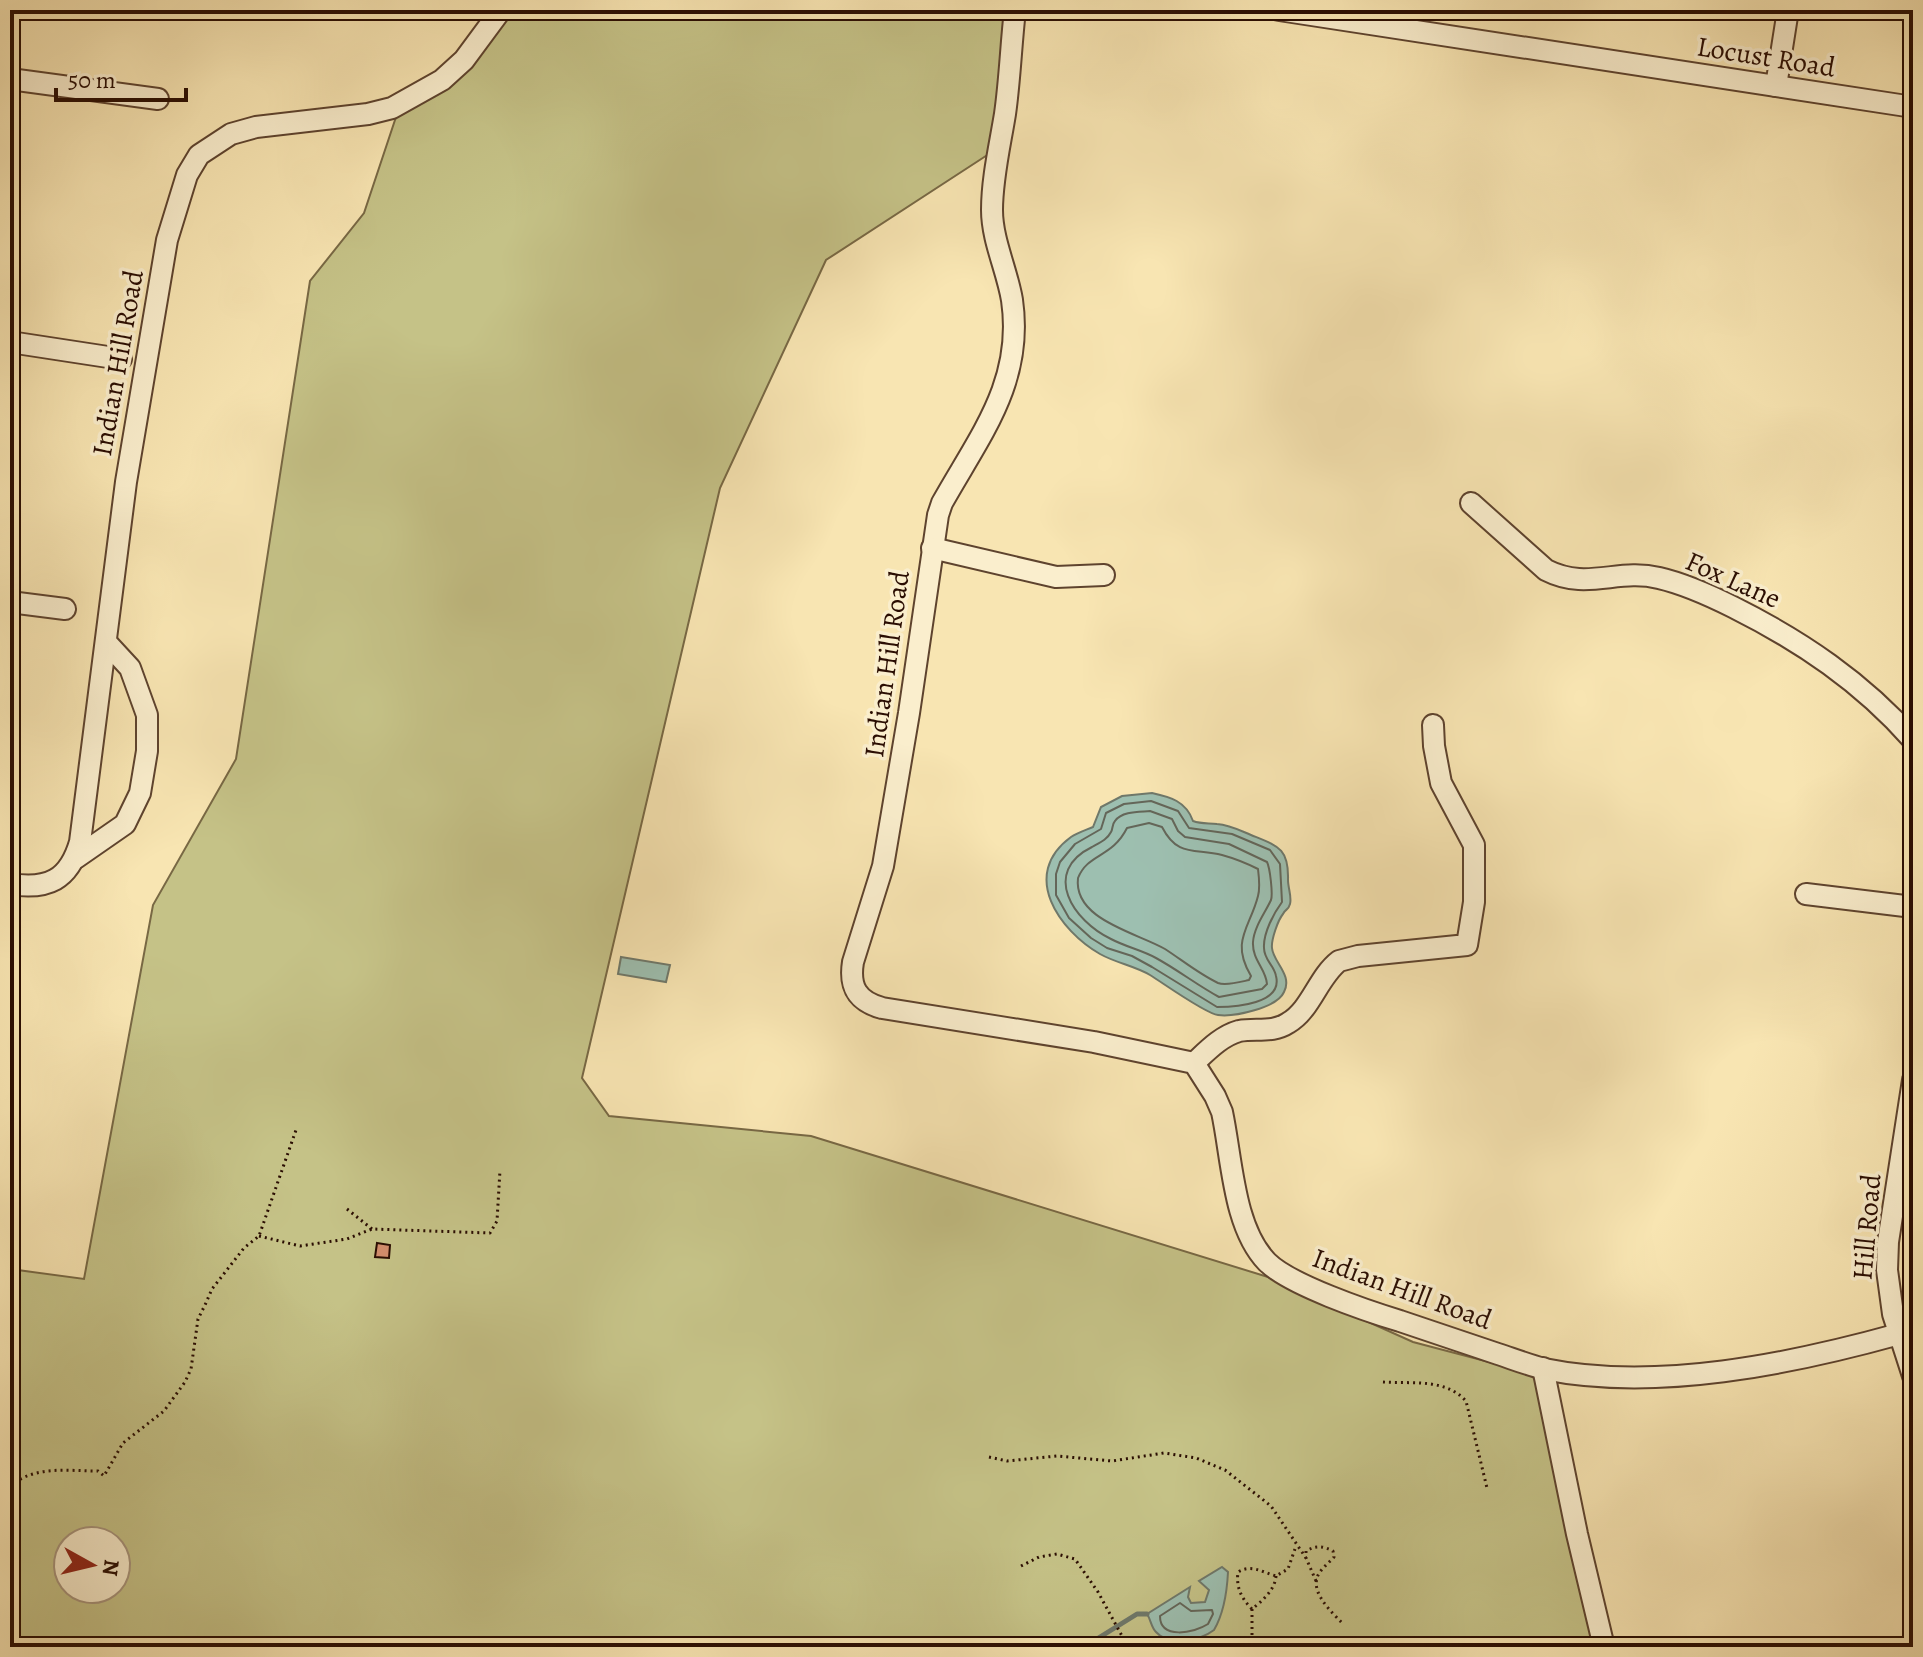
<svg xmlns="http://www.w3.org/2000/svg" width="1923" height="1657" font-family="Alegreya,serif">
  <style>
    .green { fill: #c5c287; stroke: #786844; stroke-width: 2; fill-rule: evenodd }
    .water { fill: #9dbfb0; stroke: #6f786a; stroke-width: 2 }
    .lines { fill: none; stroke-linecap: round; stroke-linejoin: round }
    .shore { stroke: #646659; stroke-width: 2 }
    .stream { stroke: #6f786a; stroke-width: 5 }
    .building { fill: #d38d6d; stroke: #2a0d02; stroke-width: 2 }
    .minor-casing { stroke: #5e432e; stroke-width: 24 }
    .path { stroke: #2a0d02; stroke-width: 3; stroke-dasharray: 2 4; stroke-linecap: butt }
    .minor { stroke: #faeecd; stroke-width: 20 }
    .labels { text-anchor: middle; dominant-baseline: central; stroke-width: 7; stroke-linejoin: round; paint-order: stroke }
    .street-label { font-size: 28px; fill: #2a0d02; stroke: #faeecd }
  </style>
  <rect width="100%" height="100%" fill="#f8e5b2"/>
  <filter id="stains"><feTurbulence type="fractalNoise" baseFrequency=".0025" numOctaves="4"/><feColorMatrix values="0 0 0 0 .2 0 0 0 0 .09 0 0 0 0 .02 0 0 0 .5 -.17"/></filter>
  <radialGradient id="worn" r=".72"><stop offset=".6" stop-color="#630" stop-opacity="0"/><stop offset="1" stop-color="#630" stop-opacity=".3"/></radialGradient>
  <!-- green -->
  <path class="green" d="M508,10H1008L995,150L826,260L720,488L582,1078L609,1116L811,1136L1268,1277L1413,1342L1531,1373L1535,1376L1594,1647H10V1269L84,1279L153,905L236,759L310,281L364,213L396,117ZM68,1541H116V1589H68Z"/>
  <!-- water -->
  <g class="water">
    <path d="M1152,793C1170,797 1186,801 1193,821C1201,824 1208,823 1217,824C1230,825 1239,830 1251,835C1278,846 1289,848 1288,880C1288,888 1292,897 1290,904C1288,911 1286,908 1283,914C1278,920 1271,940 1272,948C1273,962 1293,975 1284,992C1277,1008 1234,1017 1218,1015C1206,1014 1163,983 1150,975C1135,966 1116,963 1100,954C1060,931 1019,875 1071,837C1077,833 1086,830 1093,827L1101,807L1122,796Z"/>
    <path d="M621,957L670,965L666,982L618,974Z"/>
    <path d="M1222,1567L1228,1572C1227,1592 1224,1613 1214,1630C1201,1640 1169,1647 1156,1632C1151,1627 1151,1620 1147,1614L1190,1587L1188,1597L1191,1603L1205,1602L1209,1590L1199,1581Z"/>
  </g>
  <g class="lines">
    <!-- shore -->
    <g class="shore">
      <path d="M1151,801L1178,811L1189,828L1232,834L1270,850L1280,864L1282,902C1274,913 1263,933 1264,948C1264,960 1274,965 1276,976C1283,1004 1235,1007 1217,1007L1152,967L1132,956L1107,948L1091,938L1069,918L1056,895V874L1060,862L1075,844L1101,829L1106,813L1124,804Z"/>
      <path d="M1150,811L1172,819L1178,831L1185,837L1229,844L1267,862C1270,868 1273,894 1271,900C1265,913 1254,927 1253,942C1252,960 1266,969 1267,984L1262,989L1219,997C1197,985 1178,970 1156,958C1142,950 1126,947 1111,939C1073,921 1041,872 1092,847C1099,843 1107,840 1111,832C1113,829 1112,824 1115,821C1122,811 1140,812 1150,811Z"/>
      <path d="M1149,823L1162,827C1178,858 1195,848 1222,855C1233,858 1248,864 1258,869C1259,877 1260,889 1258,896C1250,928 1230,941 1251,976L1249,980C1240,982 1226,986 1218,983C1199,974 1182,960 1165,949C1138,933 1073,920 1078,878C1088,853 1112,858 1127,828Z"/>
      <path d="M1180,1603L1191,1611L1212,1610L1213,1614L1208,1624C1194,1633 1160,1640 1160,1616Z"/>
    </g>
    <!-- stream -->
    <path class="stream" d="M1084,1647L1137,1614H1147"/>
  </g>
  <!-- building -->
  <path class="building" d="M377,1243L390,1245L389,1258L375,1257Z"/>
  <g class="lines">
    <defs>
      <g id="minor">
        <path d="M1015,10C1011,44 1010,79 1005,114C1000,145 992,178 992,210C992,240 1007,270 1012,300C1024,382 980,435 942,503L938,515L909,713L883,866L853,962C849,987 857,1001 882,1008L1094,1042L1194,1063L1215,1096L1222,1112C1232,1158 1233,1227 1267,1262C1290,1285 1367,1311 1400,1321C1432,1332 1465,1343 1498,1354C1513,1359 1529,1365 1544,1369C1656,1392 1791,1364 1899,1334"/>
        <path d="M1279,10L1913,107"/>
        <path d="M10,79L158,99"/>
        <path d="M1776,86L1788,10"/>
        <path d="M10,342L121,359"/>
        <path d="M1471,503L1546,570C1587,591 1617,568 1659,578C1685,584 1709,595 1733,607C1801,641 1862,682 1913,740"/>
        <path d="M932,548L1056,577L1104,575"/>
        <path d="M10,602L65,609"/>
        <path d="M76,858L125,824L140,793L147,751V715L130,668L106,642"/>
        <path d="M10,884C48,890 69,880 80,842L126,482L167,240L187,175L199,155L231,134L256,127L368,114L392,108L442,80L464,60L501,10"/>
        <path d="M1806,894L1913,907"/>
        <path d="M1194,1063C1207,1051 1221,1036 1239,1031C1256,1028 1273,1033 1288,1023C1311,1010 1318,977 1339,961L1358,956L1467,945L1474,902V845L1441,783L1434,746L1433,725"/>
        <path d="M1913,1080L1888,1242L1887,1270L1893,1314L1913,1376"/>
        <path d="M1543,1368L1577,1534L1604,1647"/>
      </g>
    </defs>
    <!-- minor casing -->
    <use href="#minor" class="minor-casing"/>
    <!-- path -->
    <g class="path">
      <path d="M347,1209L372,1229"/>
      <path d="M259,1236L300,1246L347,1239L372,1229L490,1233L497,1221L500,1170"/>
      <path d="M1383,1382C1412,1384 1445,1378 1466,1401L1487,1488"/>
      <path d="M989,1457L1007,1461L1057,1456L1112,1461L1164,1453L1196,1458L1225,1470L1271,1506L1306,1558"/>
      <path d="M10,1486C36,1465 67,1471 98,1471L104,1476L123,1443L164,1411L185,1382L191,1369L198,1319L205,1305L212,1289L244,1248L259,1236L296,1130"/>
      <path d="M1021,1566L1039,1557L1057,1554L1075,1559L1098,1592L1128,1647"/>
      <path d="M1276,1576C1275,1590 1262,1601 1252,1609C1241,1598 1236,1587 1238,1572C1251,1564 1262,1572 1276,1576L1288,1569L1296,1546"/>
      <path d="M1316,1581L1306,1558V1551C1316,1545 1323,1546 1333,1551L1334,1557C1329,1563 1319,1570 1317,1578C1312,1595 1333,1613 1343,1624"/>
      <path d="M1252,1609V1647"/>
    </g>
    <!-- minor -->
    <use href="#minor" class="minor"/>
  </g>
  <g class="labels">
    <!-- street labels -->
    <g class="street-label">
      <text transform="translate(1766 57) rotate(9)">Locust Road</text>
      <text transform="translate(118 363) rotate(-80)">Indian Hill Road</text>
      <text transform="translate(1733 580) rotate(24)">Fox Lane</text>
      <text transform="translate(887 664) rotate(-82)">Indian Hill Road</text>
      <text transform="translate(1867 1227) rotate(-85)">Hill Road</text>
      <text transform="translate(1402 1289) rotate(20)">Indian Hill Road</text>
    </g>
  </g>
  <!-- margin -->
  <rect width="1923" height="1657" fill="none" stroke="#f8e5b2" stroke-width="40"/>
  <rect x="12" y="12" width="1899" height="1633" fill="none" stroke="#2a0d02" stroke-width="4"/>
  <rect x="20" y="20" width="1883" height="1617" fill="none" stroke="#2a0d02" stroke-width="2"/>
  <!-- north arrow -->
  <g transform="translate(92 1565) rotate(98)"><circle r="38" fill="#faeecd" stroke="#a7947c" stroke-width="2"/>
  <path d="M0-6L14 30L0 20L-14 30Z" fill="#8f2418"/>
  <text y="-12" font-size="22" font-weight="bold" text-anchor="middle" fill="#2a0d02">N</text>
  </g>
  <!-- scale -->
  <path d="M56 88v12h130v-12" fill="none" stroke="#2a0d02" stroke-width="4"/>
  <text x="68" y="88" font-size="24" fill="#2a0d02" stroke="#faeecd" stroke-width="6" paint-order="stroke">50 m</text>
  <rect width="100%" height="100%" filter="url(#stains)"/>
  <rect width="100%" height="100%" fill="url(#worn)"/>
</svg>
